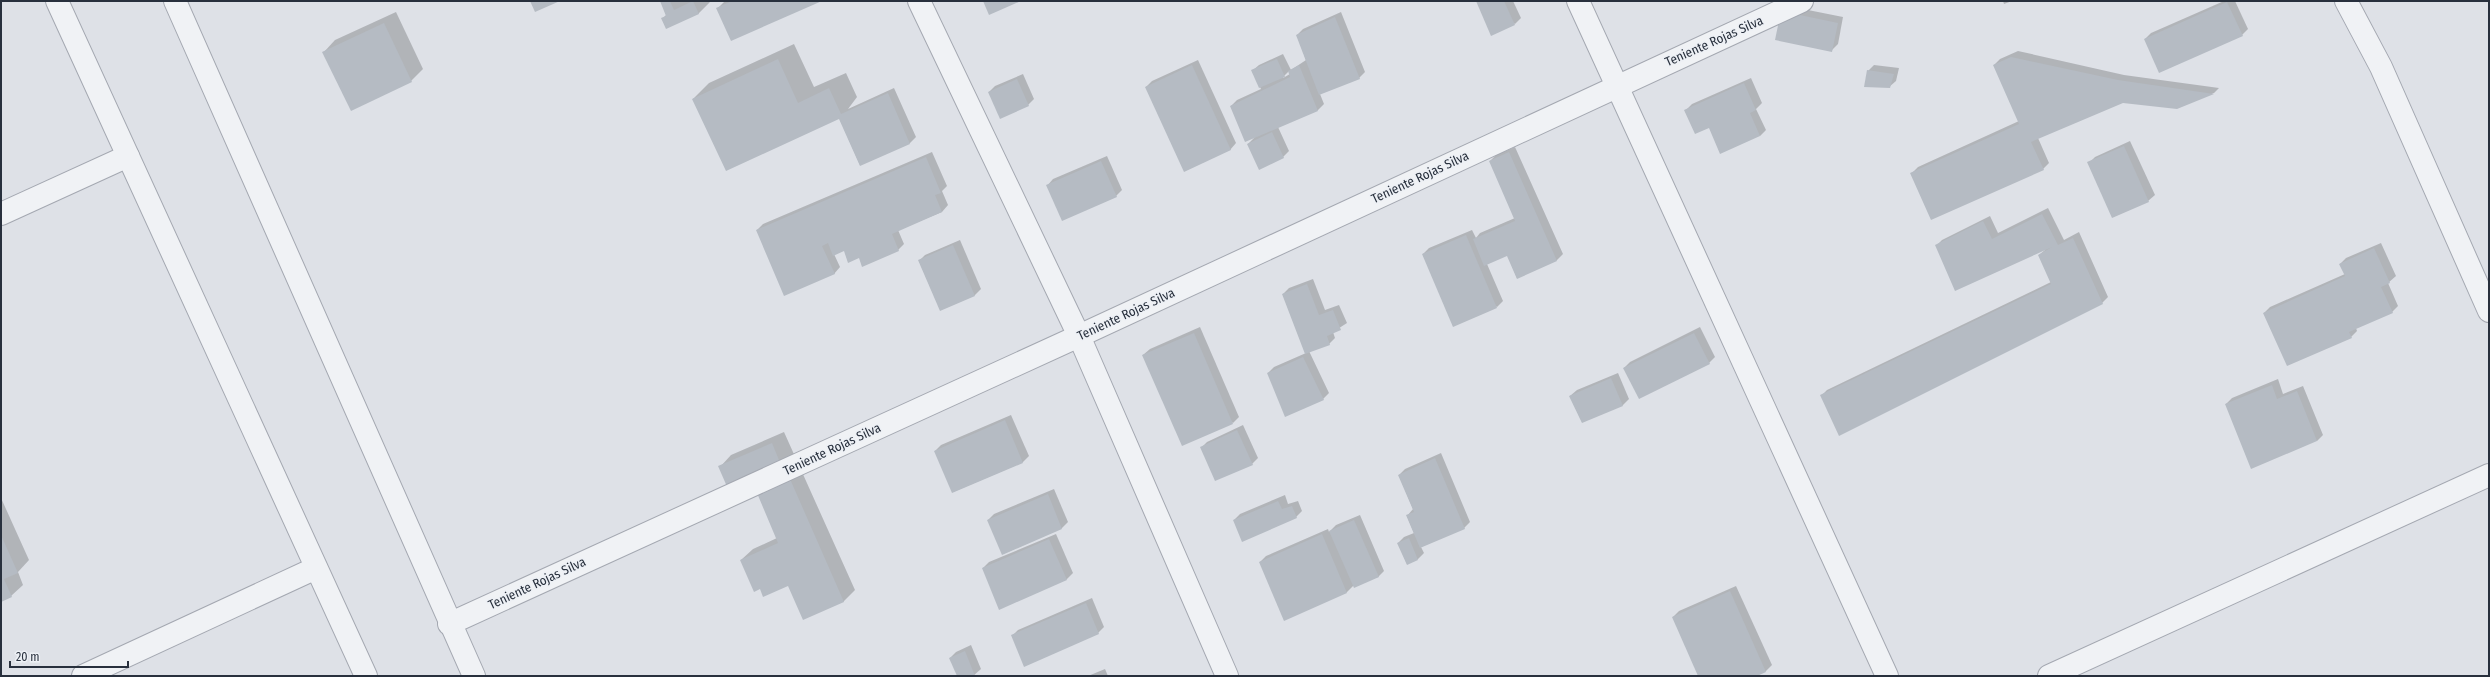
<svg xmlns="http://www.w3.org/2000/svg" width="2490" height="677" font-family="'Fira Sans Condensed',sans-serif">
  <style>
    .shadow { fill: #0003; fill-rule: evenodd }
    .building { fill: #b5bbc3 }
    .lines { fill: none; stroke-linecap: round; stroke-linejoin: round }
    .minor-casing { stroke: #a4a8b1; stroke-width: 24 }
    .minor { stroke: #f0f2f5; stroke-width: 22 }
    .labels { text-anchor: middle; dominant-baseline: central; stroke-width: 3; stroke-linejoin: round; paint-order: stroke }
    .street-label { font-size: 13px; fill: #28303d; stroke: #edf0f5 }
  </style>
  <rect width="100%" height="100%" fill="#dee1e7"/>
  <!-- shadow -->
  <g class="shadow">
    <path d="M661,1H710V2L698,14L662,19L667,14Z"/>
    <path d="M725,1H820L718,8Z"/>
    <path d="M1477,1H1513L1521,18L1515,24Z"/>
    <path d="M2003,1H2012L2004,4Z"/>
    <path d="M2224,1H2235L2248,29L2242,35L2145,39L2151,33Z"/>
    <path d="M1788,6L1843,17L1838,44L1832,50Z"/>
    <path d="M396,12L423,69L411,81L324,52L335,40Z"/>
    <path d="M1341,12L1365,72L1359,78L1320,94L1324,104L1318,110L1278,127L1289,151L1283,157L1248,144L1256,136L1231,106L1237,100L1261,89L1252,71L1259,65L1283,54L1291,70L1306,60L1297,35L1303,29ZM1289,71L1290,74L1283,78V77Z"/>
    <path d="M794,44L814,87L846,73L857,97L848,109L894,88L916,137L910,143L860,165L839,117L693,99L709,83Z"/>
    <path d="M2018,51L2124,75L2219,88L2214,93L2177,108L2123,102L2038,138L2049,163L2043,169L1912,173L1918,167L2019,121L1994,65L2000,59Z"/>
    <path d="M1198,60L1236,143L1230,150L1146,87L1152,81Z"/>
    <path d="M1874,65L1899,68L1896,81L1889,87L1868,71Z"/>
    <path d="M1023,74L1034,99L1028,105L989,92L995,86Z"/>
    <path d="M1751,78L1762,103L1756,109L1766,130L1760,136L1686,110L1692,104Z"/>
    <path d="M2130,141L2155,195L2148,201L2113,217L2089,163L2095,157Z"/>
    <path d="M1515,147L1563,254L1557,260L1517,278L1507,254L1487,264L1503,301L1497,307L1423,254L1429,248L1472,230L1476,238L1480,233L1515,218L1490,161L1496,155Z"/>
    <path d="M932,152L947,186L942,191L948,205L942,212L898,230L904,244L898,250L859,257L844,250L834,254L840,267L834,274L757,230L763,224Z"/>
    <path d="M1107,156L1122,190L1116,196L1047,186L1053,179Z"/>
    <path d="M2048,208L2064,240L2079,232L2108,297L2102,303L1821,396L1827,390L2051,282L2039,255L2045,250L1936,246L1942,240L1990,216L1998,233Z"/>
    <path d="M960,240L981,289L975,295L940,309L919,261L925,255Z"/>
    <path d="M2381,243L2396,276L2388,283L2398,306L2392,312L2356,328L2357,331L2351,337L2264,313L2270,307L2345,274L2340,264L2346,258Z"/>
    <path d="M1313,279L1325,310L1339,305L1347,323L1333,332L1335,338L1329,344L1309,351L1329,393L1323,399L1268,373L1274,367L1306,353L1283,294L1289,288Z"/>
    <path d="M1200,327L1239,417L1233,423L1143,355L1150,349Z"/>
    <path d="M1700,327L1715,357L1709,363L1624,368L1630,362Z"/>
    <path d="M1618,373L1629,399L1623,405L1582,422L1570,396L1577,390Z"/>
    <path d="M2278,379L2283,394L2303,386L2323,435L2317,441L2226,404L2232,398Z"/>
    <path d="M1011,415L1029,456L1023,462L953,492L935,451L941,445Z"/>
    <path d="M1243,425L1258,458L1252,464L1201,448L1207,442Z"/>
    <path d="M784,432L855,590L843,602L789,584L760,588L741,560L753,549L777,538L758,493L720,467L731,455Z"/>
    <path d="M1441,453L1470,522L1464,528L1421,547L1424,553L1418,559L1407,564L1398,543L1404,537L1414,533L1407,516L1413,509L1399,475L1405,469Z"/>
    <path d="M1054,489L1068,522L1062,528L1003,554L988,520L994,514Z"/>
    <path d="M1285,495L1288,504L1298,501L1302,511L1296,517L1234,520L1240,514Z"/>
    <path d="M1,498L29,560L18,572L23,585L11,596L1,601Z"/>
    <path d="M1360,515L1384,571L1378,577L1354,585L1347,592L1284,619L1260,562L1266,556L1328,529L1329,532L1336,525Z"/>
    <path d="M1056,534L1073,573L1067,579L1000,608L983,568L989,562Z"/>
    <path d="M1736,586L1772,665L1766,671L1754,676H1699L1673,617L1679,611Z"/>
    <path d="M1092,598L1104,627L1098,633L1012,636L1018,630Z"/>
    <path d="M971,645L981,669L973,676H958L950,658L956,652Z"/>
    <path d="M1105,669L1108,676H1088Z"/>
  </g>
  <!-- building -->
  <g class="building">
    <path d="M530,1H560L535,12Z"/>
    <path d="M660,1H670L674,10L693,1L699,14L666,29L661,18L666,16Z"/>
    <path d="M732,1H822L731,41L716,8Z"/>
    <path d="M983,1H1021L989,15Z"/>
    <path d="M1476,1H1504L1515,25L1491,36Z"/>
    <path d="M2227,2L2243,36L2159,73L2144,39Z"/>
    <path d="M1781,11L1838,23L1832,52L1775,40Z"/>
    <path d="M1335,17L1360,79L1319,95L1296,35Z"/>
    <path d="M384,23L412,82L351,111L322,52Z"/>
    <path d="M2011,57L2118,80L2214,94L2177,109L2123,103L2031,142L2044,170L1931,220L1910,173L2019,124L1993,65Z"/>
    <path d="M778,59L798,103L829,88L841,114L888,93L910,144L860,166L839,119L726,171L692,99Z"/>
    <path d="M1277,59L1285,77L1259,88L1251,70Z"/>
    <path d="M1192,65L1231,150L1184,172L1145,87Z"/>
    <path d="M1299,65L1318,111L1245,142L1230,106L1290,77L1288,71Z"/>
    <path d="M1867,70L1894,74L1890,88L1864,87Z"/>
    <path d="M1017,79L1029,106L1000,119L988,92Z"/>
    <path d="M1744,83L1756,110L1750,113L1760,136L1720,154L1709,128L1695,134L1684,110Z"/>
    <path d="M1272,132L1284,158L1259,170L1247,144Z"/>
    <path d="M2124,146L2149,202L2112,218L2087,162Z"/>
    <path d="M1509,152L1557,261L1517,279L1507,256L1484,266L1473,239L1515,221L1489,161Z"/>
    <path d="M926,157L941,193L935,195L942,212L892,234L899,251L862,267L859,258L848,263L844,251L833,256L828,243L822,246L835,274L784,296L756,230Z"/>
    <path d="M1101,161L1117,197L1062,221L1046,185Z"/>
    <path d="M2042,214L2058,245L2073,238L2103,304L1839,436L1820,395L2051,284L2038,255L2052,247L1955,291L1935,245L1983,221L1992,239Z"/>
    <path d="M1466,235L1497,308L1453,327L1422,254Z"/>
    <path d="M953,245L975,296L940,311L918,260Z"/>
    <path d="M2374,248L2390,283L2381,287L2393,313L2349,332L2352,338L2287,366L2263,313L2345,276L2339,264Z"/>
    <path d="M1307,284L1319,315L1333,310L1341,330L1327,336L1330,345L1305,354L1282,294Z"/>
    <path d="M1194,333L1233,424L1182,446L1142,355Z"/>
    <path d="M1694,333L1710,364L1639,399L1623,368Z"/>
    <path d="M1303,357L1324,400L1285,417L1267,373Z"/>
    <path d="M1611,378L1623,406L1582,423L1569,396Z"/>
    <path d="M2272,385L2277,399L2297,391L2317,441L2251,469L2225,404Z"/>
    <path d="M1005,420L1023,463L952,493L934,451Z"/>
    <path d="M1237,430L1253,465L1215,481L1200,447Z"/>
    <path d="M772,443L785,475L732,498L718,466Z"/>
    <path d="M1435,458L1465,529L1420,548L1406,515L1414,512L1398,475Z"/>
    <path d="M790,479L844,602L803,620L788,586L763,597L760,589L754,592L740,560L778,543L757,493Z"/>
    <path d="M1048,494L1062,529L1002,555L987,520Z"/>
    <path d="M1278,501L1282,509L1292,506L1297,518L1242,542L1233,520Z"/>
    <path d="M1354,520L1379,577L1354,588L1329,531Z"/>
    <path d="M1322,534L1347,593L1284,621L1259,562Z"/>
    <path d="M1,535L18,573L4,579L12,597L1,602Z"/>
    <path d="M1409,538L1418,560L1407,565L1397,543Z"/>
    <path d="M1049,539L1067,580L999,610L982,568Z"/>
    <path d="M1730,591L1766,672L1757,676H1698L1672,617Z"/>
    <path d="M1086,603L1099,634L1024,667L1011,635Z"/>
    <path d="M965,651L975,676H957L949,658Z"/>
  </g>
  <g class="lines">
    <defs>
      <g id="minor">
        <path d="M57,1L366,676"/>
        <path d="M175,1L474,676"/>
        <path d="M919,1L1079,336L1227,676"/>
        <path d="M1578,1L1887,676"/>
        <path d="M2346,1L2381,67L2489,311"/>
        <path d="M1,214L128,156"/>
        <path d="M449,624L1079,336L1802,1"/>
        <path d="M83,676L316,568"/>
        <path d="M2049,676L2489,475"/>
      </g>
    </defs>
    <!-- minor casing -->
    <use href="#minor" class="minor-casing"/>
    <!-- minor -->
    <use href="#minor" class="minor"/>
  </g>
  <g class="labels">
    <!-- street labels -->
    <g class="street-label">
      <text transform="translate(1714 41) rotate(-24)">Teniente Rojas Silva</text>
      <text transform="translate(1420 177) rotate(-25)">Teniente Rojas Silva</text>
      <text transform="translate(1126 314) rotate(-25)">Teniente Rojas Silva</text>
      <text transform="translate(832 449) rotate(-25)">Teniente Rojas Silva</text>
      <text transform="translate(537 583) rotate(-25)">Teniente Rojas Silva</text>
    </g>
  </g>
  <!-- border -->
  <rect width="2490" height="677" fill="none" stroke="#28303d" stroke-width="4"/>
  <!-- scale -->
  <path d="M10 661v6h118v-6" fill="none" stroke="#28303d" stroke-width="2"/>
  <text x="16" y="661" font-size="12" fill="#28303d" stroke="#edf0f5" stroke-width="3" paint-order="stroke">20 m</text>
</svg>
